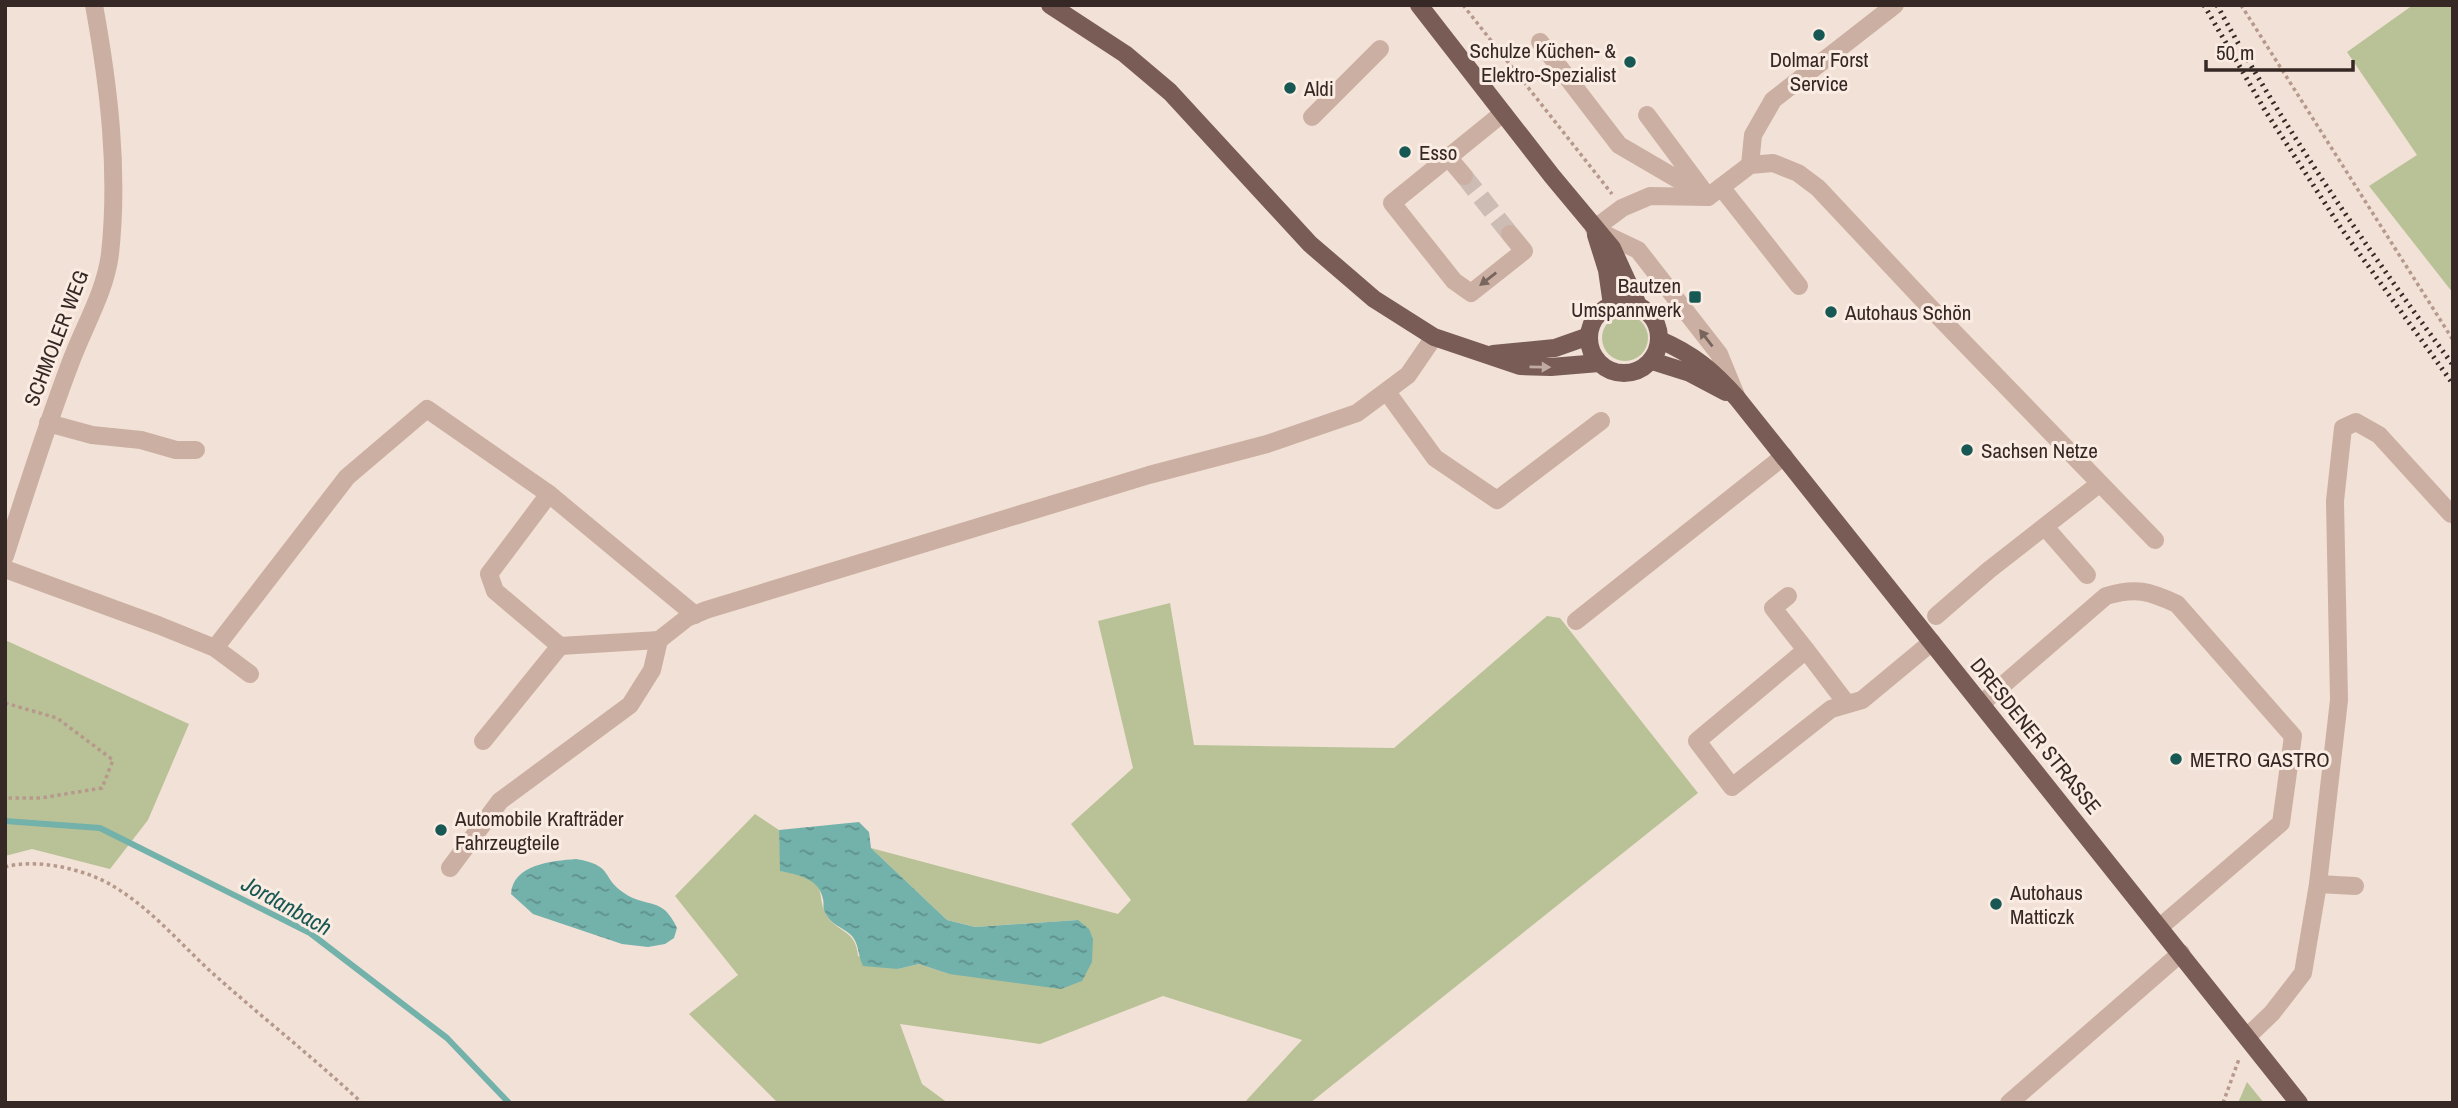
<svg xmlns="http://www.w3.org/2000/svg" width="2458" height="1108" font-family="'Archivo Narrow',sans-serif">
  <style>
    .green { fill: #b9c296 }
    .water { fill: url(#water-ripples) }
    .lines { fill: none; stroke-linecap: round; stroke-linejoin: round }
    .stream { stroke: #73b1ab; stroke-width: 6 }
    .minor-tunnel { stroke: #ccbcb3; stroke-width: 18; stroke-dasharray: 18 9; stroke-linecap: butt }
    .path { stroke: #b6998c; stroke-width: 3.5; stroke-dasharray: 3.5 3.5; stroke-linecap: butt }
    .minor { stroke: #cbafa2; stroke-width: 18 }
    .major { stroke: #785c55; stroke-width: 18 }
    .rail { stroke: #352825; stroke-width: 5; stroke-dasharray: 2 5; stroke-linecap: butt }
    .oneway { fill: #78655d }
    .oneway2 { fill: #c0aba3 }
    .poi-dot { fill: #185854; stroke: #faece2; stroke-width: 2.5 }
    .labels { text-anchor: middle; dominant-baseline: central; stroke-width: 6; stroke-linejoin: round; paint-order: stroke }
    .poi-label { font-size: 21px; fill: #352825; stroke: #faece2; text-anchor: start }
    .street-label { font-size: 21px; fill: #352825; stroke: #faece2 }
    .water-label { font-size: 23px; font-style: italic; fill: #185854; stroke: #faece2 }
  </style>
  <defs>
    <pattern id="water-ripples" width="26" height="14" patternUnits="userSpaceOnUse" patternTransform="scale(1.75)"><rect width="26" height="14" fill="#73b1ab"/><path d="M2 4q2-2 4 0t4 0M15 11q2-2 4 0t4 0" fill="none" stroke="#5f908b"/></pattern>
  </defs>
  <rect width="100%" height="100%" fill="#f2e1d6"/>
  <!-- green -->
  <g class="green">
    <path d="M2413,5H2453V293L2369,186L2417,155L2347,52Z"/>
    <circle cx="1625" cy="338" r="23"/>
    <path d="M1170,603L1194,745L1394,748L1547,616L1560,618L1698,793L1310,1103H1244L1302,1040L1163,996L1040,1044L900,1024L922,1084L948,1103H778L689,1014L738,975L675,896L755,814L779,830L781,871C789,873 800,874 808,877C824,886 819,898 824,910C834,934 856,927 858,956L898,969L919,964L949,974L1078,920L975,927L947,920L871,848L1118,914L1131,900L1071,824L1133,768L1098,621Z"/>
    <path d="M5,640L189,724L148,820L110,869L32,849L5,856Z"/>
    <path d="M2247,1082L2264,1103H2238Z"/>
  </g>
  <!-- water -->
  <g class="water">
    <path d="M859,822L869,832L871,848L947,920L975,927L1078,920L1089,929L1093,939L1092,962L1082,981L1061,989L949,974L919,964L898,969L863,966C858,956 859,944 852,936C844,927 830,926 824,910C823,908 824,902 823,899C819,878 798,875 780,871L779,830Z"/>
    <path d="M576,859C615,866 600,877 624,893C647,909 662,895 677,928L674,938L665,944L648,947L622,944L533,914L511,894C513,864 552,861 576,859Z"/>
  </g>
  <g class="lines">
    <!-- stream -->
    <path class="stream" d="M5,821L100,828L310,933L447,1038L509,1103"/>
    <!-- minor-tunnel -->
    <path class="minor-tunnel" d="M1464,176L1510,234"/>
    <!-- path -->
    <g class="path">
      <path d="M1463,5L1612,194"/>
      <path d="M2241,5L2453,340"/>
      <path d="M1507,61L1525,47"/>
      <path d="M5,703L57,718L113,760L102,788L41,798H5"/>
      <path d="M5,867C36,858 85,869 113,886C150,908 178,941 209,970C259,1015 313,1057 362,1103"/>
      <path d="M2223,1103L2239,1059"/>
    </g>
    <!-- minor -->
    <g class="minor">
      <path d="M1540,42L1619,145L1708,197L1647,115"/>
      <path d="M1503,113L1392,203L1454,281L1471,293L1524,251L1510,234"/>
      <path d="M1312,117L1380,49"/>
      <path d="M1448,157L1464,176"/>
      <path d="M1750,165L1753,135L1773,100L1895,5"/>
      <path d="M1721,187L1799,286"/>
      <path d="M1387,392L1435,458L1497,500L1601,421"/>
      <path d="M1737,398L1719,354L1638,250L1594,229L1622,208L1650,196L1708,197L1750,165L1773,163L1798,173L1818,188L1940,318L2155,540"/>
      <path d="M48,423L92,435L141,440L176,450H196"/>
      <path d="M2045,527L2087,575"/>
      <path d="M5,556C26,491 46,427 70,364C83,328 105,293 110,254C119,171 109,87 94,5"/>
      <path d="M5,569L158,625L215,648L250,674"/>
      <path d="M1788,596L1773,608L1806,650"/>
      <path d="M1936,616L1989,570L2099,484"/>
      <path d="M1576,621L1784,456"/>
      <path d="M659,640L687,618L706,610L1149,475L1267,444L1357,413L1408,375L1434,337"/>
      <path d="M215,648L347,477L427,409L549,494L695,615"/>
      <path d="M1847,704L1806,650L1697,741L1732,787L1831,709L1862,700L1932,642"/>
      <path d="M1981,704L2106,596C2136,587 2149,591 2177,604L2293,736L2281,823L2160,927"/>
      <path d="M483,741L560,646"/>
      <path d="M450,868L500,801L630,705L652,670L659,640L560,646L495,591L489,574L549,494"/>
      <path d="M2318,884L2339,700L2335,501L2343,428L2356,422L2379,435L2451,514"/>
      <path d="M2247,1037L2272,1013L2303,973L2318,884L2355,886"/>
      <path d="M2009,1103L2181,953"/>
    </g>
    <!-- major -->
    <g class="major">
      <path d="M1050,5L1125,54L1170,92L1310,244L1374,299L1434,337L1520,366L1551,367L1599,363"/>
      <path d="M1419,5L1552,176L1612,248L1638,305"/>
      <path d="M1596,235L1607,270L1612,305"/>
      <circle cx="1624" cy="338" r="35"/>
      <path d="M1660,340C1693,354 1713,371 1737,398L2299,1103"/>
      <path d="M1493,354L1555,348L1589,336"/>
      <path d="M1652,361L1690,373L1726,392"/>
    </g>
    <!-- rail -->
    <g class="rail">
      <path d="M2204,5L2266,112L2341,228L2453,384"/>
      <path d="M2217,5C2285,131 2368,250 2453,365"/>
    </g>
  </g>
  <!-- one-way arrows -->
  <defs><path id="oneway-solid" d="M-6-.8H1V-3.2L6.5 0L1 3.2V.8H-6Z" transform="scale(1.75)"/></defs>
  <g class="oneway">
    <use href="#oneway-solid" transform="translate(1488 279) rotate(142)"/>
    <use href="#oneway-solid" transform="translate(1706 338) rotate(-128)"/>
  </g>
  <use class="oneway2" href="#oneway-solid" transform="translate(1540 367) rotate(1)"/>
  <!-- markers -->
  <g class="poi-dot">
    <circle cx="1819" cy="35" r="7"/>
    <circle cx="1630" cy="62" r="7"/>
    <circle cx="1290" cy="88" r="7"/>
    <circle cx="1405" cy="152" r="7"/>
    <rect x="1688" y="290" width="14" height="14" rx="3.5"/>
    <circle cx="1831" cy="312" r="7"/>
    <circle cx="1967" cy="450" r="7"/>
    <circle cx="2176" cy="759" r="7"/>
    <circle cx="441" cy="830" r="7"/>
    <circle cx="1996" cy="904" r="7"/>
  </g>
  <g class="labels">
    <!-- poi labels -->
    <g class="poi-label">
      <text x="1616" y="50" text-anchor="end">Schulze Küchen- &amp;<tspan x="1616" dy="24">Elektro-Spezialist</tspan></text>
      <text x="1819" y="59" text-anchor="middle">Dolmar Forst<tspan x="1819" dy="24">Service</tspan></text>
      <text x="1304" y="88">Aldi</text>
      <text x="1419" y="152">Esso</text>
      <text x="1681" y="285" text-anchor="end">Bautzen<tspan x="1681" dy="24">Umspannwerk</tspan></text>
      <text x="1845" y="312">Autohaus Schön</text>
      <text x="1981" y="450">Sachsen Netze</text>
      <text x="2190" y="759">METRO GASTRO</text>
      <text x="455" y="818">Automobile Krafträder<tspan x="455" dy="24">Fahrzeugteile</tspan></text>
      <text x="2010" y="892">Autohaus<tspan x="2010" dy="24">Matticzk</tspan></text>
    </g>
    <!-- street labels -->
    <g class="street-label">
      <text transform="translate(56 338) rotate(-69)">SCHMOLER WEG</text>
      <text transform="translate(2036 736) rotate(51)">DRESDENER STRASSE</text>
    </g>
    <!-- water labels -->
    <g class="water-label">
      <text transform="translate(287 905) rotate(29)">Jordanbach</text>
    </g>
  </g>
  <!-- border -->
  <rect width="2458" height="1108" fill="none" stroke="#352825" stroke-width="14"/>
  <!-- scale -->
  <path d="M2206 60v10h147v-10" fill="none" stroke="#352825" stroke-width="3.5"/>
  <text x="2216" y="60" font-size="21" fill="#352825" stroke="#faece2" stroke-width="5" paint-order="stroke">50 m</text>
</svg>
